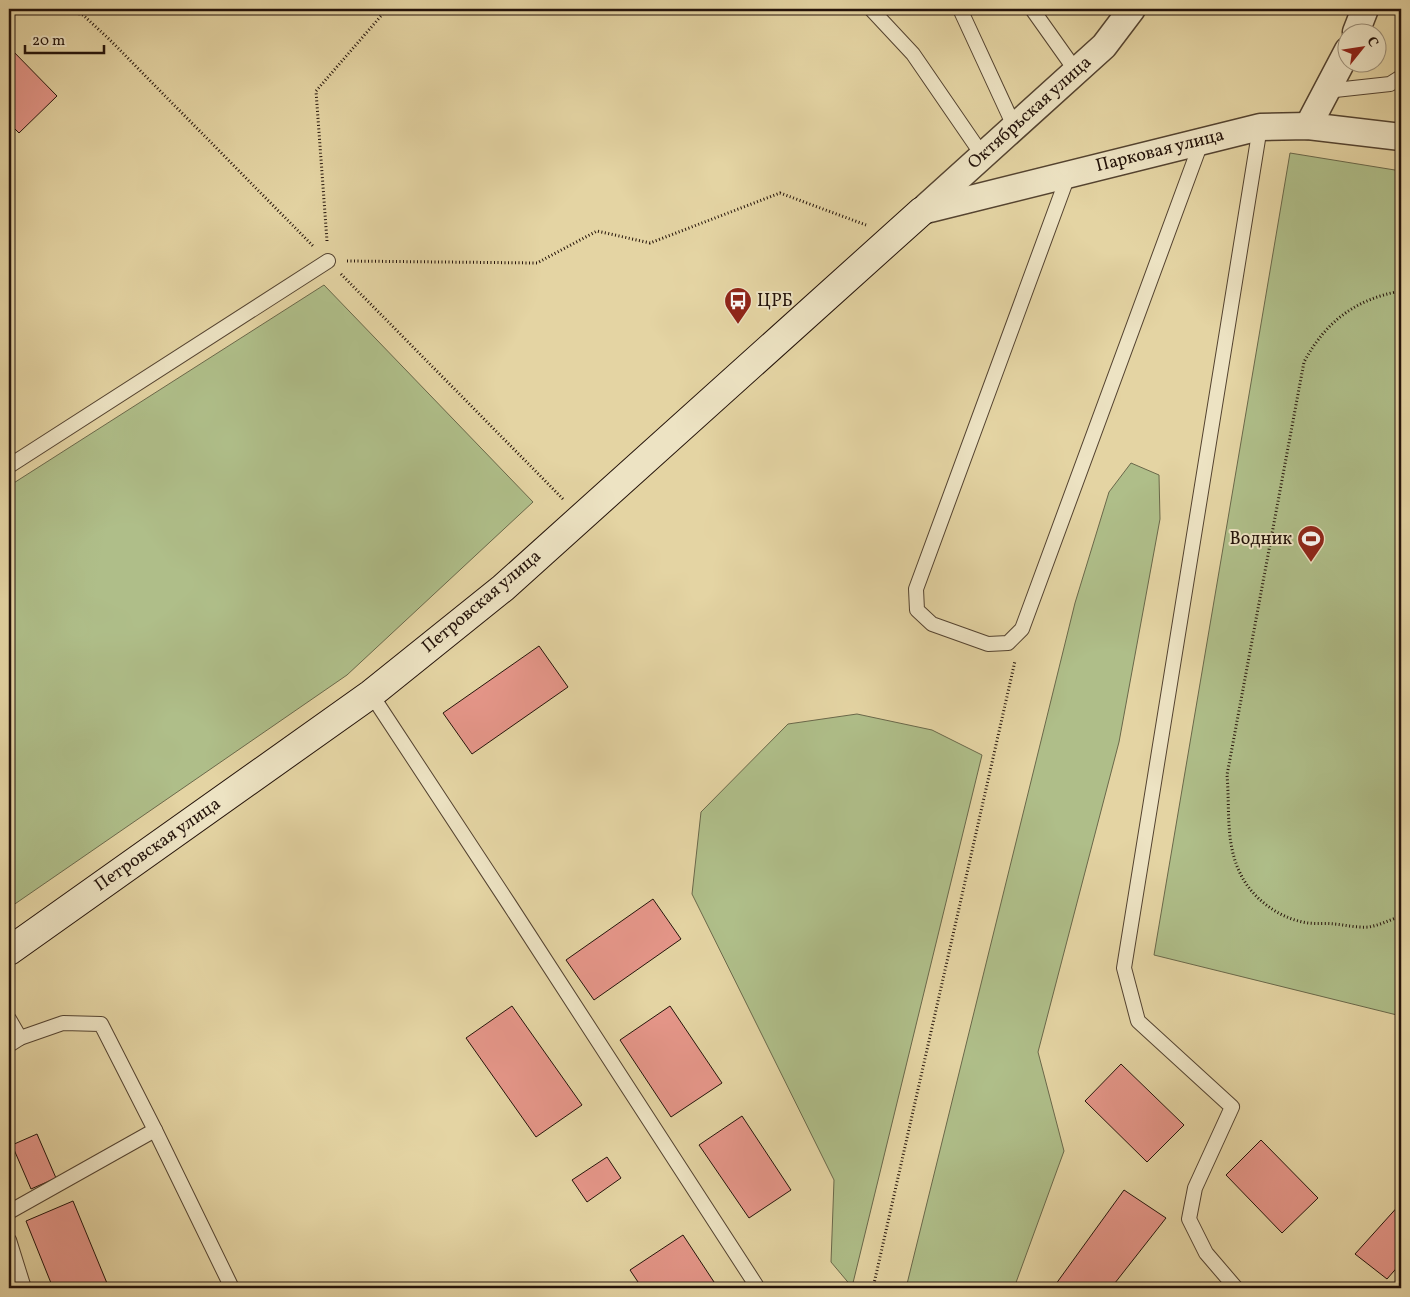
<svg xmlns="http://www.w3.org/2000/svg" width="1410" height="1297" font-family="Vollkorn,serif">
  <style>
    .green { fill: #afbe89; stroke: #6a684a }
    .building { fill: #e59689; stroke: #24130a }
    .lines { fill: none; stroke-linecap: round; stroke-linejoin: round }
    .lane-casing { stroke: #544330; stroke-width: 16 }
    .street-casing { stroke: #544330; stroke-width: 29 }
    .secondary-casing { stroke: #24130a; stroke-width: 30 }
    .path { stroke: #24130a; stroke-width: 3; stroke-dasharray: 1 2.5; stroke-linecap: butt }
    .lane { stroke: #ede3c3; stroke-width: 14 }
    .street { stroke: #ede3c3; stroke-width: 26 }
    .secondary { stroke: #ede3c3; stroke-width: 28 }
    .labels { text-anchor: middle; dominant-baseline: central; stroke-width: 4; stroke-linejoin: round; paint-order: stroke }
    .street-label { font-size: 18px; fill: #24130a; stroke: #ede3c3 }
    .poi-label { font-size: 18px; fill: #24130a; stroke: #ede3c3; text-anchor: start }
  </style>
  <rect width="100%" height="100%" fill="#e4d4a3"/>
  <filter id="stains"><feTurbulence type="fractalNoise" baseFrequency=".004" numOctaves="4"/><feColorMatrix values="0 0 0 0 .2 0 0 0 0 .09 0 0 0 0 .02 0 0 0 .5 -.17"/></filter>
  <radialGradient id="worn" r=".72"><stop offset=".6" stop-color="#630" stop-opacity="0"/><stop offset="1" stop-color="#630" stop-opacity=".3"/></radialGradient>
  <!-- green -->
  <g class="green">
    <path d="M1290,153L1401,171V1016L1154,955Z"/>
    <path d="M324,285L533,502L347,675L9,908V486Z"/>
    <path d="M1131,463L1159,475L1160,519L1119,742L1038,1052L1064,1151L1014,1288H906L1075,603L1109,492Z"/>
    <path d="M857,714L932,730L982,755L852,1287L831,1262L834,1180L692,894L701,812L788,724Z"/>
  </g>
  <!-- building -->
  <g class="building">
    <path d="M9,47L57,96L19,133L9,123Z"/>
    <path d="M539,646L568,687L472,754L443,713Z"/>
    <path d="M653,899L681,939L594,1000L566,960Z"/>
    <path d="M512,1006L582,1105L536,1137L466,1038Z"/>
    <path d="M670,1006L722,1083L671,1117L620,1040Z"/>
    <path d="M1121,1064L1184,1125L1147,1162L1085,1101Z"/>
    <path d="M742,1116L791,1190L749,1218L699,1145Z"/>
    <path d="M37,1134L56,1178L31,1189L12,1145Z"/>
    <path d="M1261,1140L1318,1198L1282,1233L1226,1175Z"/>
    <path d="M607,1157L621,1178L587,1202L572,1180Z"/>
    <path d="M1124,1190L1166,1218L1111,1288H1053Z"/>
    <path d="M73,1201L109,1288H53L26,1221Z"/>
    <path d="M1401,1203V1263L1387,1279L1355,1254Z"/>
    <path d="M683,1235L718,1288H642L630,1270Z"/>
  </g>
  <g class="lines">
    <defs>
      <g id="lane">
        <path d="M871,9L913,54L983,156"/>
        <path d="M960,9L1014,126"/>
        <path d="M1032,9L1076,71"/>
        <path d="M1326,91L1390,84L1401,77"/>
        <path d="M1069,173L916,589L917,610L932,624L988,644L1008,643L1022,629L1202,140"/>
        <path d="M9,466L328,261"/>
        <path d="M371,694L509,904L756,1285"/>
        <path d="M9,1019L20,1038"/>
        <path d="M9,1045L20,1038L63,1023L101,1024L155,1130L232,1288"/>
        <path d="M9,1212L155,1130"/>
        <path d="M9,1240L24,1288"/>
        <path d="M1236,1288L1206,1253L1189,1219L1195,1188L1232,1107L1138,1021L1124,968L1260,127"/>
      </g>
      <g id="street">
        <path d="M1356,32L1365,9"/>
        <path d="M1308,126L1348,50"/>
        <path d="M926,207L1104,46L1132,9"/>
        <path d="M922,211L1260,127L1308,126L1401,137"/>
      </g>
      <path id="secondary" d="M9,951L371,694L503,588L922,211"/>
    </defs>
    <!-- lane casing -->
    <use href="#lane" class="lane-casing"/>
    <!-- street casing -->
    <use href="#street" class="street-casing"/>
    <!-- secondary casing -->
    <use href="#secondary" class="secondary-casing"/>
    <!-- path -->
    <g class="path">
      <path d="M62,9L83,15L109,39L314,247"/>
      <path d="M327,241L316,91L387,9"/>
      <path d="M347,261L537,263L597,231L650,243L780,193L866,225"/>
      <path d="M341,274L563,499"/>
      <path d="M1401,291C1356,299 1326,321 1304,362L1227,775C1230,808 1225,842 1240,873C1252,899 1280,919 1308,923C1317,924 1326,923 1334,924C1346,925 1357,928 1369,927C1380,925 1390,920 1401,916"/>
      <path d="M873,1288L1015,661"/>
    </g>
    <!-- lane -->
    <use href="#lane" class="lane"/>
    <!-- street -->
    <use href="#street" class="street"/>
    <!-- secondary -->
    <use href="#secondary" class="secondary"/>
  </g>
  <!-- icons -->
  <defs>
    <symbol id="bus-pin" viewBox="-11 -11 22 30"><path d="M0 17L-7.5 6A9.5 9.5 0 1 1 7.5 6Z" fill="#8f2418" stroke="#ede3c3"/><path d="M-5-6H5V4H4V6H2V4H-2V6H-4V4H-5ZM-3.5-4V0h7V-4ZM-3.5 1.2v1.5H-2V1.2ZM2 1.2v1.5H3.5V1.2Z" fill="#fff"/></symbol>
    <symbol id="stadium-pin" viewBox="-11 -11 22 30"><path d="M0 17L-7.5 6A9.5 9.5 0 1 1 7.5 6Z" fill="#8f2418" stroke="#ede3c3"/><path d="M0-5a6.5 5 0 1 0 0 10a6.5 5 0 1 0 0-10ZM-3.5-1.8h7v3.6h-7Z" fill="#fff"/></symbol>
  </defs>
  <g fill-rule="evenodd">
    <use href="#bus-pin" x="722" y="285" width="32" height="43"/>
    <use href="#stadium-pin" x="1295" y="523" width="32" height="43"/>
  </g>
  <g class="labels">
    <!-- street labels -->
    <g class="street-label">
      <text transform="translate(1030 113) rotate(-42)">Октябрьская улица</text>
      <text transform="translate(1160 151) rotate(-14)">Парковая улица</text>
      <text transform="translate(482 602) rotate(-40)">Петровская улица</text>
      <text transform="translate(158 845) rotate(-35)">Петровская улица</text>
    </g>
    <!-- poi labels -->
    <g class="poi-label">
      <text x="757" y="301">ЦРБ</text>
      <text x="1292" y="539" text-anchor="end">Водник</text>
    </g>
  </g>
  <!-- margin -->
  <rect width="1410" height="1297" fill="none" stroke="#e4d4a3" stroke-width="30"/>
  <rect x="10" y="10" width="1390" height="1277" fill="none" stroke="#24130a" stroke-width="2.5"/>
  <rect x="15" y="15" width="1380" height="1267" fill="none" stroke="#24130a"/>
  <!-- north arrow -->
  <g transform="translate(1362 48) rotate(60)"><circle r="24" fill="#ede3c3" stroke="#9d9079"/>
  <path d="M0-4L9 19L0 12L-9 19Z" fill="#8f2418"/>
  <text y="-8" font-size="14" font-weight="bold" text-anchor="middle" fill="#24130a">С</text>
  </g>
  <!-- scale -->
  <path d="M25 45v8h79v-8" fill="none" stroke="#24130a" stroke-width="2.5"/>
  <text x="32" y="45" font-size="15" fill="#24130a" stroke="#ede3c3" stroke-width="4" paint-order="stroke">20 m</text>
  <rect width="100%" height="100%" filter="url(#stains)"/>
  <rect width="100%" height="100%" fill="url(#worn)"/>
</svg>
